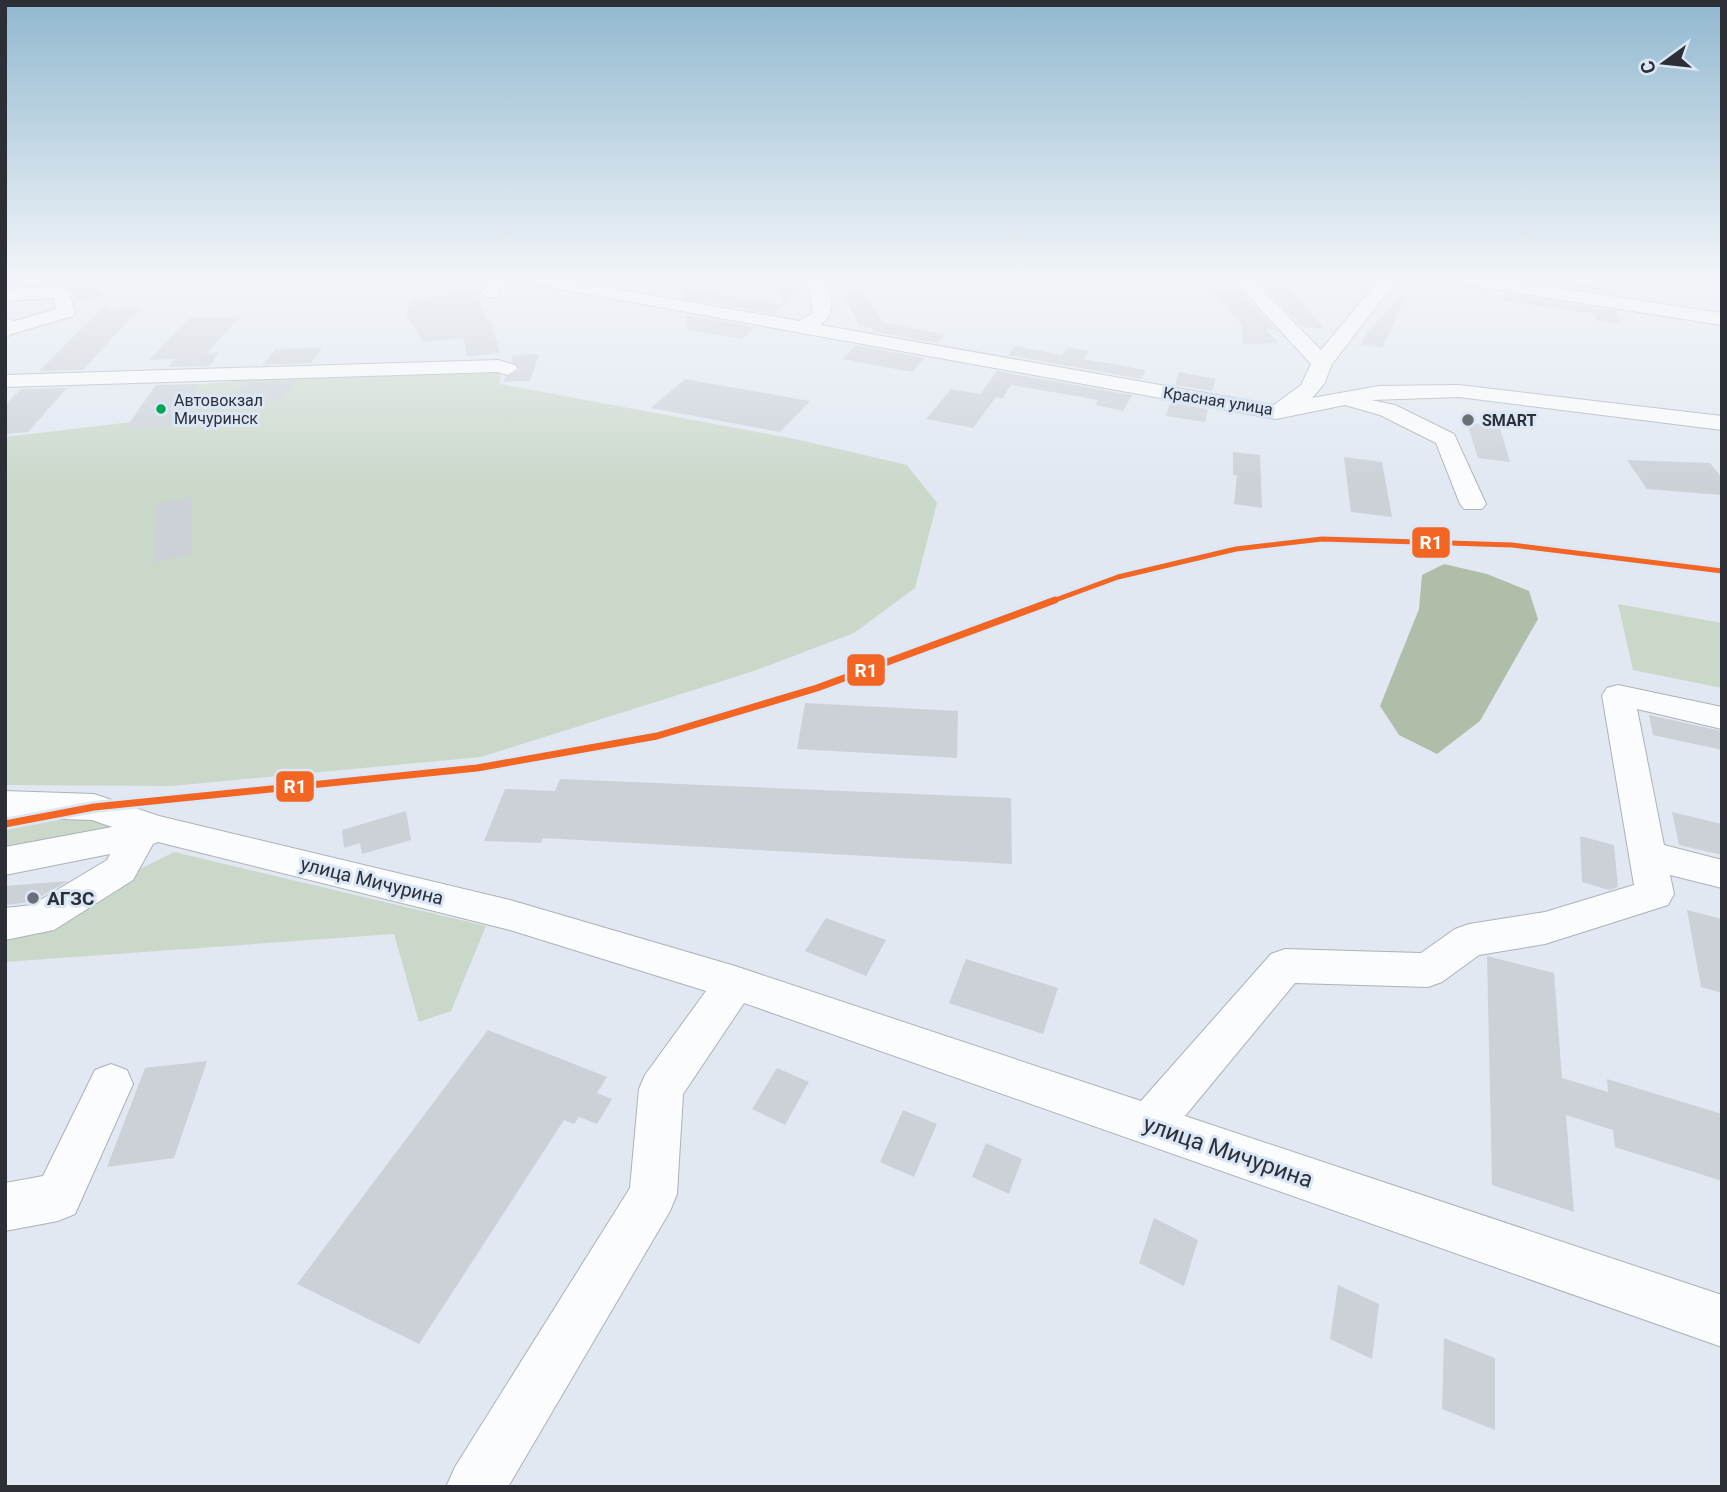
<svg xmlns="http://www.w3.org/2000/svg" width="1727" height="1492" font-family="Roboto,sans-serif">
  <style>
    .green { fill: #cad8ca }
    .water { fill: #aebea9 }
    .building { fill: #ccd1d8 }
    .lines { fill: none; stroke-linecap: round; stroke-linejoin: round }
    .minor-casing { stroke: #acb2b8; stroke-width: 2 }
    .major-casing { stroke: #acb2b8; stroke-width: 2 }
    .minor { fill: #fafcfd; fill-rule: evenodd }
    .major { fill: #fafcfd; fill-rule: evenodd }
    .rail-1-far1-casing { stroke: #dbe7f7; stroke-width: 10 }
    .rail-1-casing { stroke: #dbe7f7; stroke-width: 12 }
    .rail-1-far1 { stroke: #f26522; stroke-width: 5 }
    .rail-1 { stroke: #f26522; stroke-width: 7 }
    .bus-dot { fill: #00a651; stroke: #dbe7f7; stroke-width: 2.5 }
    .poi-dot { fill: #6b7077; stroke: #dbe7f7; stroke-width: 2.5 }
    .labels { text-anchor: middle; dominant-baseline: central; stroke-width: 6; stroke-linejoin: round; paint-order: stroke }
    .far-bus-label { font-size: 16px; fill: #2c3036; stroke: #dbe7f7; text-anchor: start }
    .far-street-label { font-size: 16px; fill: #2c3036; stroke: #dbe7f7 }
    .far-poi-label { font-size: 16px; font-weight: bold; fill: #2c3036; stroke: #dbe7f7; text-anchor: start }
    .street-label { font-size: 19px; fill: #2c3036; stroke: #dbe7f7 }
    .poi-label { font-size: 19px; font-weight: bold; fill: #2c3036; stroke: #dbe7f7; text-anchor: start }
    .near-street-label { font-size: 23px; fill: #2c3036; stroke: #dbe7f7 }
    .line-badge { stroke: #dbe7f7; stroke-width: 2.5 }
    .badge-label { font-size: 19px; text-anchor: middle; font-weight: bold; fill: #fff }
  </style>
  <rect width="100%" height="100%" fill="#e1e8f1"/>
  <!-- green -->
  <g class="green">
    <path d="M501,373L500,384L800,440L907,465L937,503L915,588L854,633L754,671L481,757L171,786L5,785V437L174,417L196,385L262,378Z"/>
    <path d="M1618,604L1722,623V688L1633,670Z"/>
    <path d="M5,804L155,828L5,861Z"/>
    <path d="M174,852L486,926L451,1011L419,1022L394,934L5,962V924L40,919Z"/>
  </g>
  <!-- water -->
  <path class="water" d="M1444,564L1487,574L1529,591L1538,619L1480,721L1437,754L1399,735L1380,706L1419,609L1422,575Z"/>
  <!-- building -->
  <g class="building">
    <path d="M64,276H90L104,296L75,302L72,291L66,287Z"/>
    <path d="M1506,276L1596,286L1608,288L1610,293Z"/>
    <path d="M798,278L800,292L773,314L686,299L685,289L782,304L780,279Z"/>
    <path d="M1285,287L1304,304L1324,328H1304L1264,288Z"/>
    <path d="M1238,289L1275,329H1266L1278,343L1243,344L1242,325L1211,290Z"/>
    <path d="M477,292L486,319H490L500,353L467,357L464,338L423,342L406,314L412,298Z"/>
    <path d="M865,293L882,322L945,335L938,343L871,331L874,328L860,326L843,295Z"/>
    <path d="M1503,293L1616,311L1620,324L1598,321L1595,314L1502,301Z"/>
    <path d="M1404,294L1406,296L1382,348L1361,344L1369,330Z"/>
    <path d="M107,303L110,309L140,308L83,370L39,371Z"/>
    <path d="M686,315L756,327L741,339L687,329Z"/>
    <path d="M240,317L207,353L219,352L210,366L169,367L174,359L149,360L190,318Z"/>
    <path d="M856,345L924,358L912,372L842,359Z"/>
    <path d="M1015,346L1062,355L1068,347L1089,351L1083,359L1146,370L1141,379L1008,355Z"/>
    <path d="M322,348L311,363L262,365L276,349Z"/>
    <path d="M539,354L530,381L503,382L505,377L521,370L511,361L513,355Z"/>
    <path d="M997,371L1132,395L1123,411L1095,405L1098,400L1011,385L1002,399L996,397L973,428L926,419L951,389L980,394Z"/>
    <path d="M1179,372L1216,379L1212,391L1175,385Z"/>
    <path d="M685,379L810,401L780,432L651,408Z"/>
    <path d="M297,381L281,400L230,401L246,382Z"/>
    <path d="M199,384L172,426L125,429L156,385Z"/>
    <path d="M67,388L28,432L5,434V405L21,389Z"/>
    <path d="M1170,402L1208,409L1205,422L1166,416Z"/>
    <path d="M1467,423L1499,425L1510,462L1478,458Z"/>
    <path d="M1233,452L1260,455L1262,508L1234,504L1237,475H1233Z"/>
    <path d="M1344,457L1382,462L1392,517L1351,512Z"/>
    <path d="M1627,460L1710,463L1722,478V495L1647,489Z"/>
    <path d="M191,497L192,554L154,562L155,504Z"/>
    <path d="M805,703L958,711L957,758L797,749Z"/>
    <path d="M1649,715L1722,731V750L1653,735Z"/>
    <path d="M560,779L1011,798L1012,864L543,838L541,843L484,841L505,789L555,791Z"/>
    <path d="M406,811L411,840L362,854L360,843L344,848L342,830Z"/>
    <path d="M1672,812L1722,824V855L1679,845Z"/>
    <path d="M1580,836L1614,845L1618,887L1609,890L1582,882Z"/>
    <path d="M68,881L31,902L5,905V886Z"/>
    <path d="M1687,910L1722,919V993L1701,987Z"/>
    <path d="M826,918L886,940L866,976L805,951Z"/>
    <path d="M1487,956L1554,973L1562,1078L1608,1092L1607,1079L1722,1114V1181L1615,1147L1613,1130L1566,1115L1574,1212L1492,1185Z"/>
    <path d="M966,959L1058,988L1043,1034L949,1003Z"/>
    <path d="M488,1030L607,1077L597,1093L612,1099L597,1124L579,1117L574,1124L564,1120L419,1344L297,1284Z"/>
    <path d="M207,1061L174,1158L107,1167L145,1068Z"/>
    <path d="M777,1068L809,1082L785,1125L752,1109Z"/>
    <path d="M903,1110L937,1124L914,1177L880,1162Z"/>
    <path d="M986,1143L1022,1159L1009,1194L972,1177Z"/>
    <path d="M1154,1218L1198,1240L1184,1286L1139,1263Z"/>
    <path d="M1338,1285L1379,1304L1372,1359L1330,1339Z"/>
    <path d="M1444,1338L1495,1358V1430L1442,1409Z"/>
  </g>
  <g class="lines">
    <defs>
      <g id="minor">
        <path d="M120,276L117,280L101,282L92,277Z"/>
        <path d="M488,276H541L799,321L813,313L807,276H825C830,295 839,312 820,325L1274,405L1301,385L1311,364L1230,276H1249L1321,350L1382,276H1400L1332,364L1324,384L1312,398L1379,386L1459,385L1722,416V430L1459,397L1371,400L1395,405L1454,434L1486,504L1482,509H1464L1460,504L1436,443L1380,415L1345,405L1276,419L505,279L496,297L490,298L481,293Z"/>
        <path d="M1433,276H1477L1722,313V325L1442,281Z"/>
        <path d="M60,287L69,292L75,312L73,316L5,336V324L56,309L53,298L5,301V289Z"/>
        <path d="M498,360L515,365L518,369L508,375L497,372L5,387V375Z"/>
        <path d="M1618,685L1722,707V729L1637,709L1664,845L1722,860V888L1670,875L1674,894L1668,905L1545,944L1479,955L1442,982L1428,987L1295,983L1185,1116L1722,1295V1347L744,1003L683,1094L677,1194L670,1211L508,1487H446L455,1467L630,1188L639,1089L645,1075L706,991L510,930L158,842L153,844L133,880L54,930L5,940V908L32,905L107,860L110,854L5,875V847L112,827L92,820L5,817V791L94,794L159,816L510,900L735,966L1141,1101L1271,954L1285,949L1421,953L1455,929L1469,924L1545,912L1634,885L1602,695L1607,688Z"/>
        <path d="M111,1064L127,1070L133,1084L75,1214L58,1221L5,1231V1183L43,1176L95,1070Z"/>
      </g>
      <path id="major" d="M5,318L13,320L16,331L5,338Z"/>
    </defs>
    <!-- minor casing -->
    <use href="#minor" class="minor-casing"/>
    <!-- major casing -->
    <use href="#major" class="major-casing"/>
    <!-- minor -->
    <use href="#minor" class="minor"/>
    <!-- major -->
    <use href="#major" class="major"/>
    <defs>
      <path id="rail-1-far1" d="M1050,602L1118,577L1236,549L1322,539L1512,545L1722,571"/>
      <path id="rail-1" d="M5,824L94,807L477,768L657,736L817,688L1055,600"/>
    </defs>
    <!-- rail-1-far1 casing -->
    <use href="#rail-1-far1" class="rail-1-far1-casing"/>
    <!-- rail-1 casing -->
    <use href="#rail-1" class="rail-1-casing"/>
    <!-- rail-1-far1 -->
    <use href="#rail-1-far1" class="rail-1-far1"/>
    <!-- rail-1 -->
    <use href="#rail-1" class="rail-1"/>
  </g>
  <!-- sky -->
  <linearGradient id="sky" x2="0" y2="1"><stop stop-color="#91b8cf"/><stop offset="0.57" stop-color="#f2f5f9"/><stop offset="1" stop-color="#f2f5f9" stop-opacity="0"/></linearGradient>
  <rect width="1727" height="485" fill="url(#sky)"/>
  <!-- markers -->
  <circle class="bus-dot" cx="161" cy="409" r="6"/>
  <g class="poi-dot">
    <circle cx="1468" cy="420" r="7"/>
    <circle cx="33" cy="898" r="7"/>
  </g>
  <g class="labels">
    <!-- far-bus labels -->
    <g class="far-bus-label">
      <text x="174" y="400">Автовокзал<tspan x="174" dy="18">Мичуринск</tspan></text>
    </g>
    <!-- far-street labels -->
    <g class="far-street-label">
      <text transform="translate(1218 401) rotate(9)">Красная улица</text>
    </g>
    <!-- far-poi labels -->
    <g class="far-poi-label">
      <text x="1482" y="420">SMART</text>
    </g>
    <!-- street labels -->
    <g class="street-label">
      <text transform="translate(372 881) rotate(14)">улица Мичурина</text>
    </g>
    <!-- poi labels -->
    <g class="poi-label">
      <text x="47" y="898">АГЗС</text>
    </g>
    <!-- near-street labels -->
    <g class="near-street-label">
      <text transform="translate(1228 1152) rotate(19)">улица Мичурина</text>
    </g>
  </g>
  <g class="line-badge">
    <rect x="1411" y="526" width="40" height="33" rx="7" fill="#f26522"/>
    <rect x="846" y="653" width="40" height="34" rx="7" fill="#f26522"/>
    <rect x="275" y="770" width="40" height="33" rx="7" fill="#f26522"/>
  </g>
  <g class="badge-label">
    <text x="1431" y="549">R1</text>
    <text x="866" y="677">R1</text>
    <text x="295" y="793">R1</text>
  </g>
  <!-- border -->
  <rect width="1727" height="1492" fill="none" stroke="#2c3036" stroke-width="14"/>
  <!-- north arrow -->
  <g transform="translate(1664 63) rotate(255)" stroke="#dbe7f7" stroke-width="5" paint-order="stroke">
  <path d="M0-5L12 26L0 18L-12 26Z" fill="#2c3036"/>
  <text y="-10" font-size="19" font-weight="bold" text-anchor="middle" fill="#2c3036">С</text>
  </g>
</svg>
